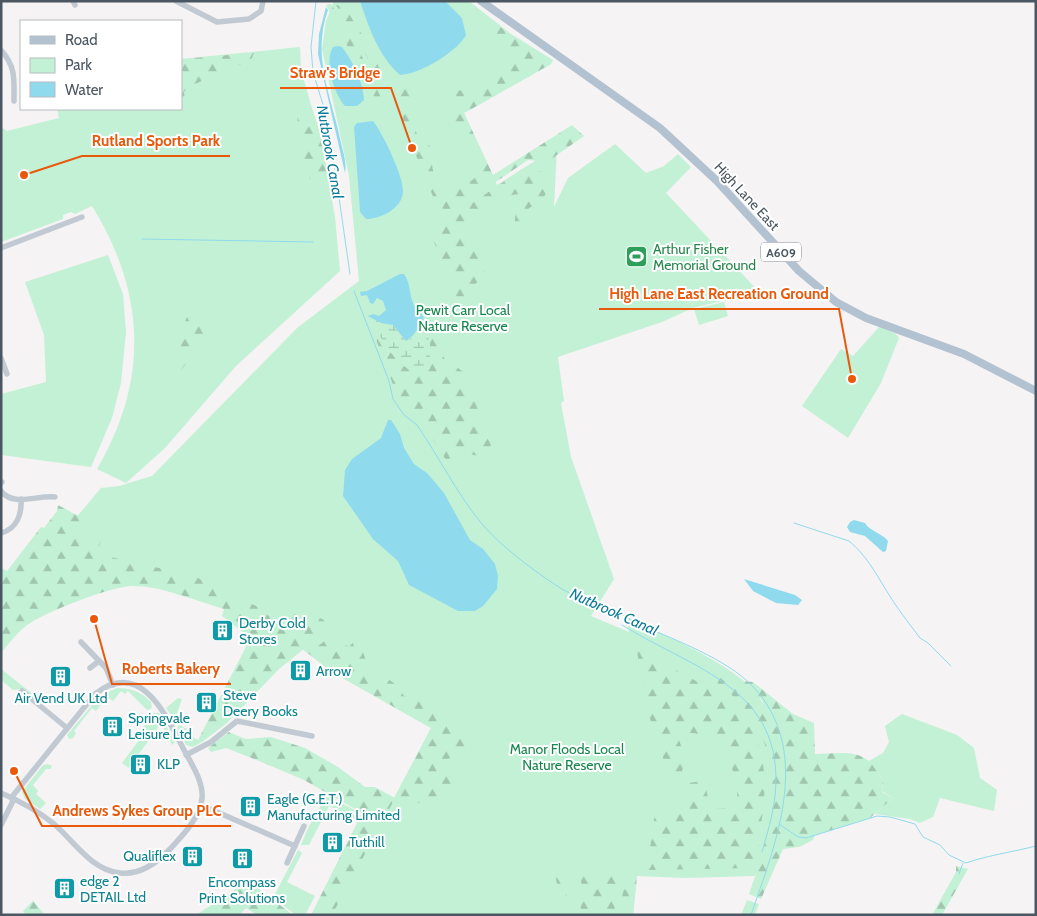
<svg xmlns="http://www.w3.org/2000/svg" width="1037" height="916" font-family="Cabin,sans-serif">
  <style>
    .green { fill: #c3f1d5 }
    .forest { fill: url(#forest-firs) }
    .wetland { fill: url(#wetland-marsh) }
    .water { fill: #90daee }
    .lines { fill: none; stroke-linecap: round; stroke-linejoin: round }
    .stream { stroke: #90daee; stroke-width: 1 }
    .minor { stroke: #c1cad2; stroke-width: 5.5 }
    .major { stroke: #b3c2d1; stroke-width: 8 }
    .labels { text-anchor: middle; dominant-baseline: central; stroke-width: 4; stroke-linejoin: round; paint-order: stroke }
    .shield { fill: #fff; stroke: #808990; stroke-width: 1 }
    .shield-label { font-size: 12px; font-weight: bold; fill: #4a5661 }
    .street-label { font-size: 14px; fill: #4a5661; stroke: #fff }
    .leisure-label { font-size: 14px; fill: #27864d; stroke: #fff; text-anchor: start }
    .park-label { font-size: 14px; fill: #17864f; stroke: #fff }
    .culture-label { font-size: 14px; fill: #0d838f; stroke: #fff; text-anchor: start }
    .water-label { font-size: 15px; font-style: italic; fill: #0c7c9b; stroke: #fff }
    .leader { fill: none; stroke: #e8590c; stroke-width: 2 }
    .callout-dot { fill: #e8590c; stroke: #fff; stroke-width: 2 }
    .callout-label { font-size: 15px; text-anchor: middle; font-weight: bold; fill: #e8590c; stroke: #fff; stroke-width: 4; stroke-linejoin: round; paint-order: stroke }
  </style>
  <defs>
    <pattern id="forest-firs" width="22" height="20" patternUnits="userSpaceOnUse" patternTransform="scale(1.25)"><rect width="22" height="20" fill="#c3f1d5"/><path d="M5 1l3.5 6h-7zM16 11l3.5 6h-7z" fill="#a0c6b0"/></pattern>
    <pattern id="wetland-marsh" width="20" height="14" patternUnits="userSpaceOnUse" patternTransform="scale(1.25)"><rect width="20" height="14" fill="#c3f1d5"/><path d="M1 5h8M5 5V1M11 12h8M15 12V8" fill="none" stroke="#a0c6b0"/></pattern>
  </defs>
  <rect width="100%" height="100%" fill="#f5f3f3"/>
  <!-- green -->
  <g class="green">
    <path d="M334,1H469L511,34L553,60L551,64L464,113L497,185L557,147L554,207L568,178L615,144L646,173L664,166L678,154L691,167L666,193L763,296L722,301L693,308L662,322L558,357L564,401L561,403L571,457L614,579L591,616L629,632L626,617C659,633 750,670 763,704L755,710L735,693C787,748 781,810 755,876L685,878L637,876L633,915H332L431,728L332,672L267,622L157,588L64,532L101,488L119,486L152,476L297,328L359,281L349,176L322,49L326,21Z"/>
    <path d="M300,47L301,70L321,139L335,217L340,271L236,366L165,448L126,483L97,469C149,380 146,293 92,206L75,214L71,212L63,215V219L1,242V127L7,131L59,118L57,109H181V59Z"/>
    <path d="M108,255L123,294L126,332L121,383L112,418L91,467L1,455V394L46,382L44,335L25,282Z"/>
    <path d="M724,302L728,316L699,325L694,309Z"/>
    <path d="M880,326L896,334L899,338L881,383L848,438L802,406L841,349L853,356Z"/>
    <path d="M1,669L34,695L38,693L40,696L34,698L20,689L13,690L1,680Z"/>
    <path d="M117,688C131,688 141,692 151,702L152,708L147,710L128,691L125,694L121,691L113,701L104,694Z"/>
    <path d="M178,698L182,699L176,716L173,718L166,708Z"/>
    <path d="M97,699L102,703L96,711L92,708L74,731L76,733L73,738L69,739L67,735Z"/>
    <path d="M153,713H159L175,742L172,745L161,723L129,768L122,763L143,735L140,732Z"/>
    <path d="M902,714L957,735L974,748L980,778L997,790L994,811L940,798L933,817L920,823L910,819L875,814L893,798L882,791L883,780L869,761L883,753L889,742L885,726Z"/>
    <path d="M179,725L187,729L185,733L202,742L193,747L186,745L177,728Z"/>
    <path d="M48,764L52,766L50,769H46L33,785L38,791L36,794L46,803L40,809L25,799L22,792L43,765Z"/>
    <path d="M327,795L360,813L357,820L329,806L309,845H301L308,828Z"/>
    <path d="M298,850L302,853L287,882L315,896L305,915H296L273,898Z"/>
    <path d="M747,900L759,904L755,915H741Z"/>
  </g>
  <!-- forest -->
  <g class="forest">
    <path d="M331,4L359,50L382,100L376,101L326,5Z"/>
    <path d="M336,5L344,6L368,44L391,93L386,97L363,49Z"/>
    <path d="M499,26L551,64L466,112L443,95L445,91L468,90L514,65L509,49L488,32Z"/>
    <path d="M254,53L251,60L188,87L184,92L185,101L181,97V59Z"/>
    <path d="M408,83L413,91L407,111L417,134L432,148C431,169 432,179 449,191L474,179L481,163L470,139L447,117L464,113L493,175L572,125L584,136L547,162L528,160L457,208L446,210L437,206L395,105Z"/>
    <path d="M312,109L320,132L328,175L315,182L310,179L301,155L297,114Z"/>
    <path d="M524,168L554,174L542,202L529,208L521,228L514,229L516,210L521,194C498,194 479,213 468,233L480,255V265L485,273L459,303L434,242L441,240L437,227Z"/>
    <path d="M187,317L213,330L177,375L175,374L183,326Z"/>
    <path d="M370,317L406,342L428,322L436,331L444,358L465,373L491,445L483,457L464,453L446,460L421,421L407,410L398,398L368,318Z"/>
    <path d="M58,505L82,518L72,529L85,539L97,534L102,539L97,550L102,555L194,576L258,607L283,627L297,607L324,620L325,632L279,669L227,723L202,742L198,740L249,641L248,636L222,616L224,609C195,600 163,586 131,586C110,587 45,612 27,625C17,633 9,643 1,653V568L7,571L41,527L44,528L57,511Z"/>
    <path d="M332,636L349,647L354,641L362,649L369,670C384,677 397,681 404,696C441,705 445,717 468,743C459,753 448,757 439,768L455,775C453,800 430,804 409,803L405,809L393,802L332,915H311L362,813L304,780L259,761L226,748L211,752L208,748L229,732L245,739L271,737L305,748L338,767L365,787H375L395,798L431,728L332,672L308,653Z"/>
    <path d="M636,648L725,697C768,736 769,777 760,831C759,842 758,860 751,868L647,870L655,813L663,814L667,820L678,812L687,811L686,787L689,783L702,781C710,790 704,799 715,809L736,808C743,773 718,724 677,734C681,748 690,760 680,774L671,772C649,739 645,687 636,648Z"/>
    <path d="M716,675L736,689L755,710L763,704L762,700L742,681L753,682L793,714L814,723L815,754C832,754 854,749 869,761C874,766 878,774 883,780L882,792L893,798L870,818L815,835L813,840L799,847L783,849L761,899L749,894C778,812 793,736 712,679Z"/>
    <path d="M577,865L584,868L589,876L618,873L614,915H583L578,899L584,894Z"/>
    <path d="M956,866L968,869L942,915H932L956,872Z"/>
    <path d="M558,870L568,885L566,899L571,902L573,915H567L556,880Z"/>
    <path d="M625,874L637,876L633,915H620Z"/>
    <path d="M255,886L293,915H257L246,908L239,915H196L239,887Z"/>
    <path d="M33,901L45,915H26L23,911Z"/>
  </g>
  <!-- wetland -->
  <path class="wetland" d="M368,315L381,323L393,325L404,339L409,340L424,323L430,344V369L418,374C393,365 381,337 368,315Z"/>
  <!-- water -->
  <g class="water">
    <path d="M360,1H445L462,18L466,35C457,52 420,74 400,75C379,57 368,26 360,1Z"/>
    <path d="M326,7L328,10C311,57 332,97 341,143C343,152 347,164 345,173L318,54L319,34Z"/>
    <path d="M338,46L342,47C353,62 363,81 364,100L357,106H345C334,95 324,60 333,47Z"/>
    <path d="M373,121C382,132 404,177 403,192C402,209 380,219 366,219L360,212L354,127L357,123Z"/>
    <path d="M400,274H404C410,283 409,290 412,300C416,315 433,314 417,330C414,334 411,338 406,341L393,325L381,323L368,316L373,314L379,316L386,310L383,301L377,298L373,304L370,303L367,295L361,296L360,292L367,291Z"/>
    <path d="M388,420H391L400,434L404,448L414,464L427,473L444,493L470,540L483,549L495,564L498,576L497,589L483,606L475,611H458L409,585L398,561L373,539L343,496L345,470L352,459L381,438Z"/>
    <path d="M854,520L865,523C869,531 882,533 888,541L886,551L883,552L865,536L850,532L847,527L850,522Z"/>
    <path d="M744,579L795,595L802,600L798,605L776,603L753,591Z"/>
  </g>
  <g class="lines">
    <!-- stream -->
    <g class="stream">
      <path d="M316,1L311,47L313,72L328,121L350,274"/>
      <path d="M142,239L313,242"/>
      <path d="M354,291L389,381L393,399L404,415L417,425C439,457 457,494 482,524C502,547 529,567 554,584C576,599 593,601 616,612C628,617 638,624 650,629C683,643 734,663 757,691C812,756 775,845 751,915"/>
      <path d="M794,523L849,541C866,555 875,572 886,590C896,607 908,622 920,638L928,643L951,666"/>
      <path d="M622,625C695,670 786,689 775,796C773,815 767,834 762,852"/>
      <path d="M779,824L798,837L806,838L877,816L890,817L915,824L923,837L940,845L949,855L966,863C989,855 1013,852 1036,846"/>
      <path d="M959,874L963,863"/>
    </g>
    <!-- minor -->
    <g class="minor">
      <path d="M73,1L75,5"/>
      <path d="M176,1L217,22L249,19L261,11L263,1"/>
      <path d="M1,50C16,67 14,79 14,101"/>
      <path d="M1,248L82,217"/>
      <path d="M1,358L7,374"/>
      <path d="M1,482H2"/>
      <path d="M1,491C13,507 37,495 55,497"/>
      <path d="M1,533C17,529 22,514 21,499"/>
      <path d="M81,642L106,668L113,685"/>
      <path d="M90,668L99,661"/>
      <path d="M22,691L67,728"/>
      <path d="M186,755L211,742L237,721L312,736"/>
      <path d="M1,793C20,801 38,811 54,824C74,841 91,870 120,873C140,875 156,864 170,849C183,835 199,819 202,799C204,781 190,762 182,746C165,713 140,659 95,694L11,798"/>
      <path d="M201,805L295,846"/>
      <path d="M1,825L14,799"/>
      <path d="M287,863L304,826"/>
    </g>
    <!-- major -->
    <path class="major" d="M481,1L660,128L717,181L799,271L836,302L866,318L964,354L1036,391"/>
  </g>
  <!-- icons -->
  <defs>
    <symbol id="stadium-square" viewBox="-11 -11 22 22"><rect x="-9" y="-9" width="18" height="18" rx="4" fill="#2e9e5b" stroke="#fff"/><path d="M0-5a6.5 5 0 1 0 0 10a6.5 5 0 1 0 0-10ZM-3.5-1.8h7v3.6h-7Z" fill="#fff"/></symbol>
    <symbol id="building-square" viewBox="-11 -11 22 22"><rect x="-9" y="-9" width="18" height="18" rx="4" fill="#0f9aa8" stroke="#fff"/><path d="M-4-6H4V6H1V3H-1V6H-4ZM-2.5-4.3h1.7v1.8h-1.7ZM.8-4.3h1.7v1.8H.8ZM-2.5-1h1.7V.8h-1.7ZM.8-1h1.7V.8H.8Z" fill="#fff"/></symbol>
  </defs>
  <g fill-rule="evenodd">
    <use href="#stadium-square" x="624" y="244" width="25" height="25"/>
    <use href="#building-square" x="210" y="618" width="25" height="25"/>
    <use href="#building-square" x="288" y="658" width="25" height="25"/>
    <use href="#building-square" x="48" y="664" width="25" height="25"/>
    <use href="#building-square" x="194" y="690" width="25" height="25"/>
    <use href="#building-square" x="100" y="714" width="25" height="25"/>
    <use href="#building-square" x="128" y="752" width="25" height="25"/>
    <use href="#building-square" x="238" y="794" width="25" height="25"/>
    <use href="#building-square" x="320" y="830" width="25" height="25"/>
    <use href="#building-square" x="180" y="844" width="25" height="25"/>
    <use href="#building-square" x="230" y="846" width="25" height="25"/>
    <use href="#building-square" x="52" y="876" width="25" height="25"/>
  </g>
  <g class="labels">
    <!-- shield labels -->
    <rect class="shield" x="761" y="242.5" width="40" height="19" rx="4"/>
    <g class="shield-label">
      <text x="781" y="252">A609</text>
    </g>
    <!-- street labels -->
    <g class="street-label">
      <text transform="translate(747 196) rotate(47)">High Lane East</text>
    </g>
    <!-- leisure labels -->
    <g class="leisure-label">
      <text x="653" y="249">Arthur Fisher<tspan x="653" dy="16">Memorial Ground</tspan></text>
    </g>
    <!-- park labels -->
    <g class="park-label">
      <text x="463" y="310">Pewit Carr Local<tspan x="463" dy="16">Nature Reserve</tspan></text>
      <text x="567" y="749">Manor Floods Local<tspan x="567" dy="16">Nature Reserve</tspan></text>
    </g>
    <!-- culture labels -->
    <g class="culture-label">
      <text x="239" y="623">Derby Cold<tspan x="239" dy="16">Stores</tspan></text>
      <text x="316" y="671">Arrow</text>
      <text x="223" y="695">Steve<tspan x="223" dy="16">Deery Books</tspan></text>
      <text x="61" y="698" text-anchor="middle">Air Vend UK Ltd</text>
      <text x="128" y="718">Springvale<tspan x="128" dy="16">Leisure Ltd</tspan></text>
      <text x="157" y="764">KLP</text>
      <text x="267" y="799">Eagle (G.E.T.)<tspan x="267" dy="16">Manufacturing Limited</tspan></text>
      <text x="349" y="842">Tuthill</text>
      <text x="176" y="856" text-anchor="end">Qualiflex</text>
      <text x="80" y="881">edge 2<tspan x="80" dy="16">DETAIL Ltd</tspan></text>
      <text x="242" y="882" text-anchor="middle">Encompass<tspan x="242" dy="16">Print Solutions</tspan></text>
    </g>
    <!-- water labels -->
    <g class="water-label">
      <text transform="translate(330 152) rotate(80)">Nutbrook Canal</text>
      <text transform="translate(614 612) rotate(24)">Nutbrook Canal</text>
    </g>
  </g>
  <!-- callouts -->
  <path class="leader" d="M412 148L391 88H280M24 175L82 156H230M852 379L839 309H599M94 619L112 684H231M14 771L42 826H231"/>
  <g class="callout-dot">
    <circle cx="412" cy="148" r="5"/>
    <circle cx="24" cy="175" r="5"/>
    <circle cx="852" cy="379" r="5"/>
    <circle cx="94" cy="619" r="5"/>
    <circle cx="14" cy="771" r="5"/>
  </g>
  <g class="callout-label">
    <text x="335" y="78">Straw's Bridge</text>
    <text x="156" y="146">Rutland Sports Park</text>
    <text x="719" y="299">High Lane East Recreation Ground</text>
    <text x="171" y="674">Roberts Bakery</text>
    <text x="137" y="816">Andrews Sykes Group PLC</text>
  </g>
  <!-- border -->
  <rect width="1037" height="916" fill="none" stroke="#4a5661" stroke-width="5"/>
  <!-- legend -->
  <rect x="20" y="20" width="162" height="90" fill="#ffffff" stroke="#b7bbc0"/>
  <rect x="30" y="36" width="25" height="8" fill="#b3c2d1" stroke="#b7bbc0"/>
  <text x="65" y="45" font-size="15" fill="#4a5661">Road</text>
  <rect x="30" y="58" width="25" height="15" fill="#c3f1d5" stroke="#b7bbc0"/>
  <text x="65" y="70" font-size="15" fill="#4a5661">Park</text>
  <rect x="30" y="82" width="25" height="15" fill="#90daee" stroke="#b7bbc0"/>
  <text x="65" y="95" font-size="15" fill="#4a5661">Water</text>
</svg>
